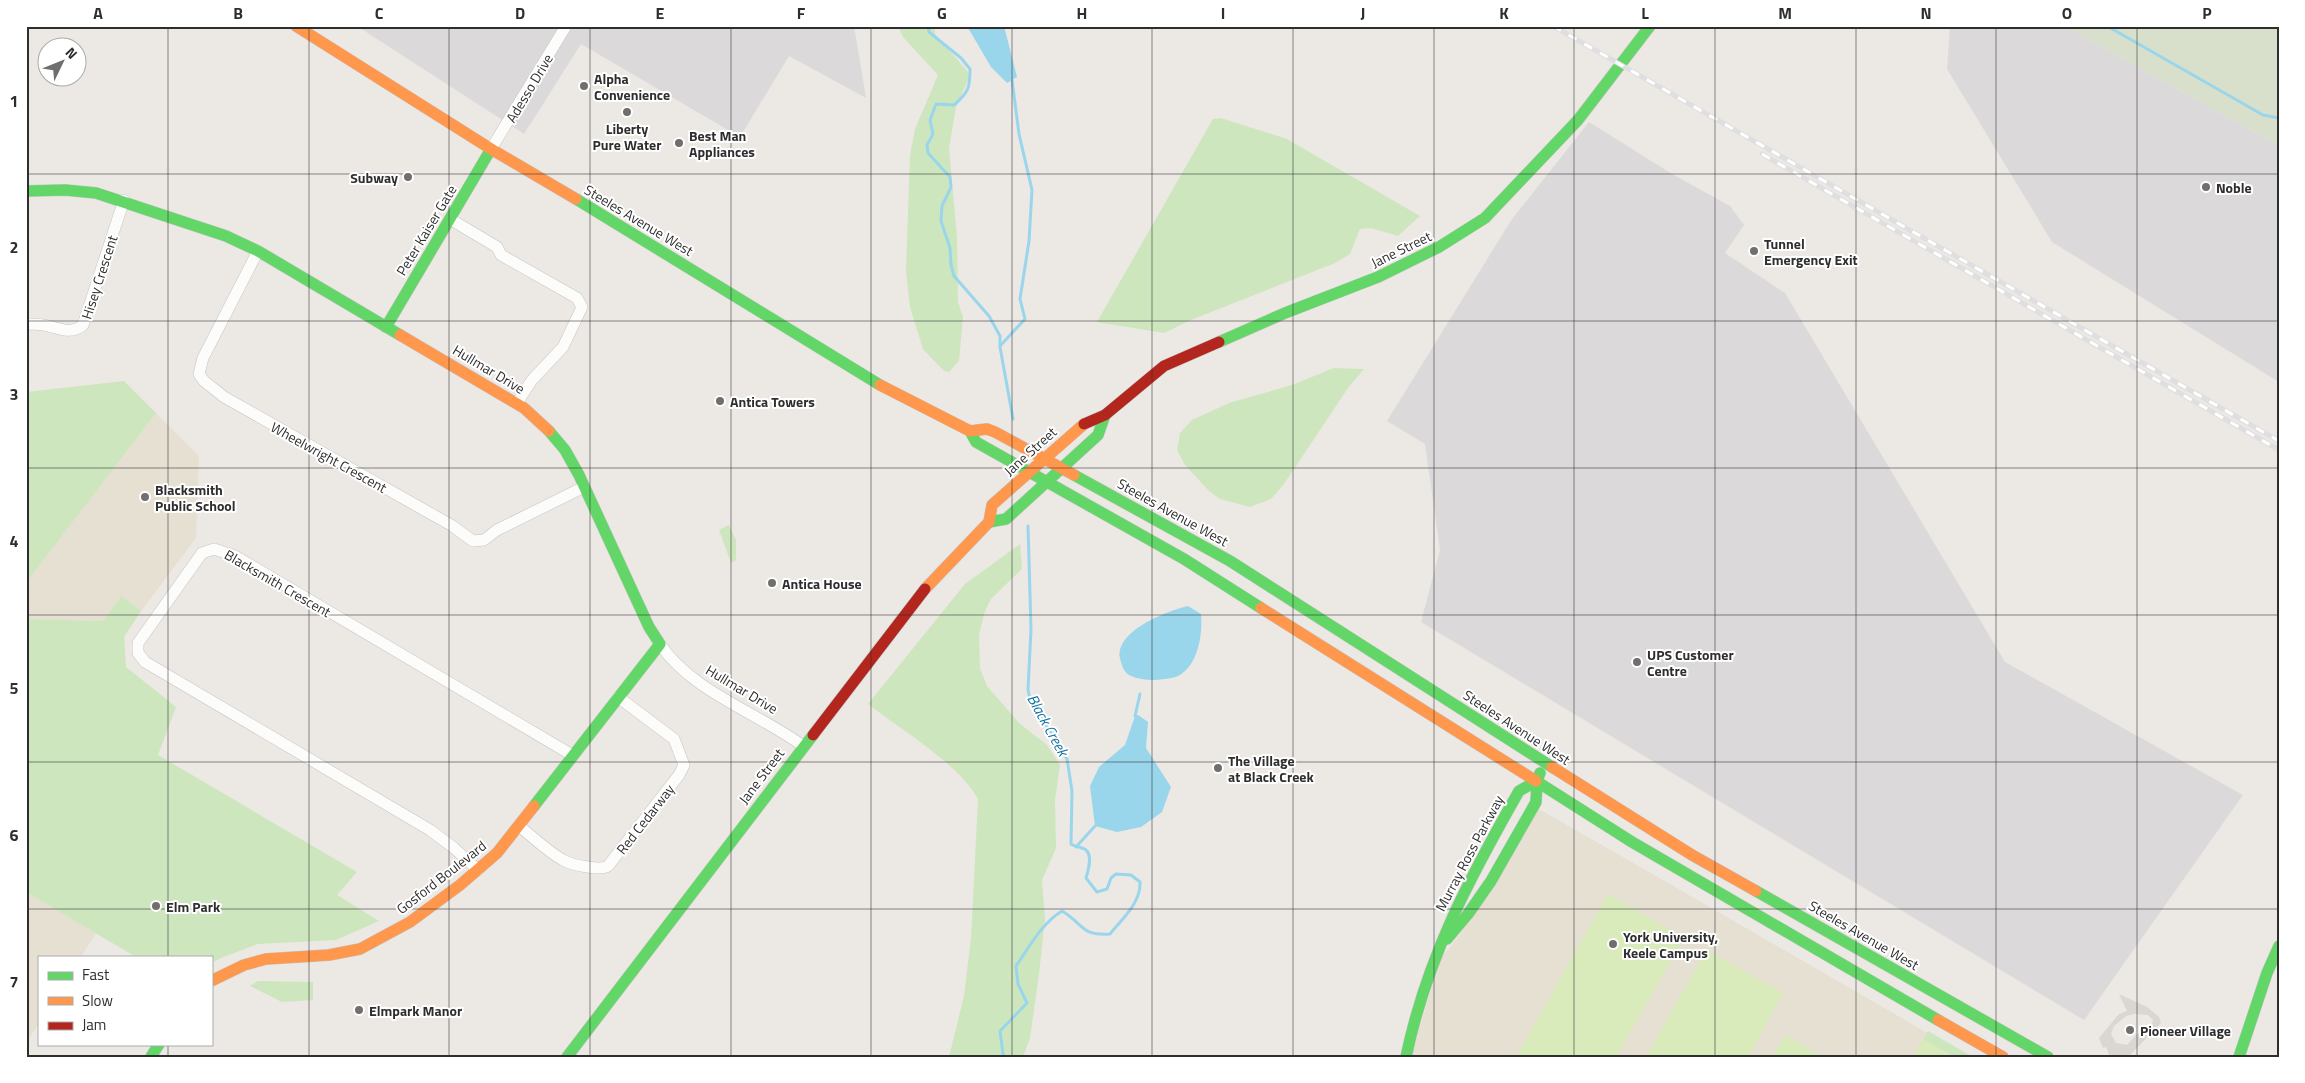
<svg xmlns="http://www.w3.org/2000/svg" width="2305" height="1083" font-family="'Titillium Web',sans-serif">
  <style>
    .industrial { fill: #dcd9db }
    .education { fill: #e6e0d3 }
    .green { fill: #cee6be }
    .cemetery { fill: #d8e0cc }
    .pitch { fill: #d9eabb }
    .plaza { fill: #dad6d2; fill-rule: evenodd }
    .water { fill: #99d6ec }
    .lines { fill: none; stroke-linecap: round; stroke-linejoin: round }
    .stream { stroke: #99d6ec; stroke-width: 3 }
    .street-casing { stroke: #c5c4c5; stroke-width: 12 }
    .fast-casing { stroke: #c5c4c5; stroke-width: 12 }
    .slow-casing { stroke: #c5c4c5; stroke-width: 12 }
    .jam-casing { stroke: #c5c4c5; stroke-width: 12 }
    .street { stroke: #fcfcfb; stroke-width: 11 }
    .fast { stroke: #63d668; stroke-width: 11 }
    .slow { stroke: #ff974d; stroke-width: 11 }
    .jam { stroke: #b3261e; stroke-width: 11 }
    .rail-casing { stroke: #dfdfe1; stroke-width: 5 }
    .rail { stroke: #fff; stroke-width: 3; stroke-dasharray: 9; stroke-linecap: butt }
    .grid { fill: none; stroke: #2e2e2e; stroke-width: 1; stroke-opacity: 0.55 }
    .poi-dot { fill: #706f6e; stroke: #fff; stroke-width: 2 }
    .labels { text-anchor: middle; dominant-baseline: central; stroke-width: 4; stroke-linejoin: round; paint-order: stroke }
    .poi-label { font-size: 14px; font-weight: bold; fill: #2e2e2e; stroke: #fff; text-anchor: start }
    .street-label { font-size: 14px; fill: #2e2e2e; stroke: #fff }
    .water-label { font-size: 15px; font-style: italic; fill: #0d6fa3; stroke: #fff }
    .neatline { fill: none; stroke: #2e2e2e; stroke-width: 2 }
    .grid-label { font-size: 16px; text-anchor: middle; font-weight: bold; fill: #2e2e2e }
  </style>
  <rect width="100%" height="100%" fill="#ece8e4"/>
  <!-- industrial -->
  <g class="industrial">
    <path d="M357,26H854L866,98L789,56L740,137L581,44L524,134Z"/>
    <path d="M1950,26H2065L2279,146V382L2052,242L1947,69Z"/>
    <path d="M1589,122L1672,174L1730,206L1744,225L1725,253L1785,293L2005,662L2243,795L2084,1020L1421,622L1440,550L1425,444L1387,421L1512,219Z"/>
  </g>
  <!-- education -->
  <g class="education">
    <path d="M156,413L199,456L196,538L141,611L121,596L103,621L26,619V583Z"/>
    <path d="M1537,808L1644,869L1969,1057H1411L1440,960L1464,929Z"/>
    <path d="M26,892L96,933L81,957H39V1023L26,1043Z"/>
  </g>
  <!-- green -->
  <g class="green">
    <path d="M898,26H934L935,34L968,72L969,78L956,107L949,148L957,237L958,302L963,317L959,361L949,372L944,371L923,349L910,307L906,271L910,155L915,129L938,75L903,37Z"/>
    <path d="M1221,118L1287,139L1420,216L1398,236L1371,228L1360,229L1350,254L1335,263L1191,320L1164,333L1097,322L1213,119Z"/>
    <path d="M1334,368L1364,369L1348,388L1284,484L1271,499L1250,507L1220,499L1208,490L1185,465L1177,450L1180,433L1192,420L1229,403L1292,385Z"/>
    <path d="M124,381L156,413L26,583V392Z"/>
    <path d="M729,525L736,540V560L731,563L719,530Z"/>
    <path d="M1020,544L1022,569L991,599L985,611L979,634L980,668L987,686L1019,723L1047,745L1060,765L1055,800L1056,848L1042,880L1045,919L1039,974L1030,1038L1023,1057H949L964,996L971,938L978,799C960,765 899,728 868,704L965,584Z"/>
    <path d="M121,596L141,611L124,637L126,667L176,707L158,755L357,872L337,895L379,921L336,940L258,944L226,956L211,963V957H136L26,892V619L103,621Z"/>
    <path d="M258,981L313,982V1000L282,1002L250,986Z"/>
    <path d="M1928,1031L1973,1057H1913Z"/>
  </g>
  <!-- cemetery -->
  <path class="cemetery" d="M2065,26H2279V146Z"/>
  <!-- pitch -->
  <g class="pitch">
    <path d="M1608,894L1684,938L1616,1057H1516Z"/>
    <path d="M1706,950L1783,993L1748,1057H1646Z"/>
    <path d="M1785,1035L1823,1057H1772Z"/>
    <path d="M1923,1039L1955,1057H1913Z"/>
  </g>
  <!-- plaza -->
  <path class="plaza" d="M2119,994L2147,1007L2159,1017L2161,1023L2128,1057H2110L2106,1047L2103,1048L2099,1038L2119,1014L2127,1011ZM2134,1014L2148,1015L2153,1020L2151,1027L2136,1035L2127,1045L2116,1043L2111,1034L2114,1026L2126,1016Z"/>
  <!-- water -->
  <g class="water">
    <path d="M967,26H1004L1017,77L1007,83L991,67Z"/>
    <path d="M1188,606L1201,614C1203,634 1198,666 1178,676C1171,679 1163,679 1155,680C1147,680 1136,679 1129,675C1124,672 1121,664 1120,658C1115,631 1167,611 1188,606Z"/>
    <path d="M1138,715L1148,722L1146,748L1171,787L1162,812L1141,827L1117,832L1095,826L1090,786L1099,767L1125,745L1135,716Z"/>
  </g>
  <g class="lines">
    <!-- stream -->
    <g class="stream">
      <path d="M928,26L929,32L961,58L970,69C970,87 969,92 954,105L936,104L930,120L933,134L927,145L928,153L950,177L951,187L942,206L941,221L950,248L951,265L954,276L989,316L1000,336V347L1013,419"/>
      <path d="M2107,26L2263,115L2279,118"/>
      <path d="M1000,346L1025,319L1020,299L1029,241L1032,190L1019,134L1012,80"/>
      <path d="M1135,716L1140,694"/>
      <path d="M1076,847L1095,826"/>
      <path d="M1005,1057L1003,1054L1000,1031L1027,1003L1018,984L1016,966C1029,947 1042,923 1062,911C1084,924 1080,936 1110,934C1122,919 1141,903 1140,882L1131,875L1116,874L1111,878L1107,889L1097,892L1086,878C1088,871 1093,856 1086,850C1083,847 1075,847 1071,844L1072,791L1067,759L1030,699L1028,690L1031,629L1028,526"/>
    </g>
    <defs>
      <g id="street">
        <path d="M491,149L566,26"/>
        <path d="M450,219L497,247L501,255L577,298L582,307L563,347L532,380L517,403"/>
        <path d="M258,251L203,358L199,374L204,381L224,397L451,525L473,541L484,540L497,530L584,487"/>
        <path d="M26,324C32,324 38,324 43,325C58,327 70,336 83,325L124,200"/>
        <path d="M660,644C691,691 758,713 803,746"/>
        <path d="M519,826C533,837 547,851 563,860C571,865 601,871 608,866L679,775L684,765L674,739L618,697"/>
        <path d="M478,870L454,848L430,830L145,662L138,653V643L202,553L214,549L235,556L572,755"/>
      </g>
      <g id="fast">
        <path d="M26,191L65,190L96,193L226,236L258,251L400,335"/>
        <path d="M576,199L880,385"/>
        <path d="M386,327L491,149"/>
        <path d="M1219,342L1285,313L1378,277L1439,247L1485,218L1578,120L1650,26"/>
        <path d="M970,431L976,442L1184,559L1261,608"/>
        <path d="M1074,475L1230,561L1552,767"/>
        <path d="M989,522L1006,519L1098,435L1105,415"/>
        <path d="M1536,781L1632,842L1938,1020"/>
        <path d="M534,806L660,644L649,627L579,475L565,450L549,431"/>
        <path d="M1756,891L2048,1057"/>
        <path d="M1447,939L1468,914L1491,881L1536,802L1537,781L1540,773"/>
        <path d="M151,1057L159,1044"/>
        <path d="M567,1057L813,735"/>
        <path d="M1406,1057C1427,957 1469,879 1519,791L1537,781"/>
        <path d="M2239,1057L2267,973L2279,946"/>
      </g>
      <g id="slow">
        <path d="M296,26L491,149L576,199"/>
        <path d="M400,335L524,408L549,431"/>
        <path d="M880,385L970,431L987,429L995,432L1074,475"/>
        <path d="M925,589L989,522L992,505L1084,424"/>
        <path d="M1261,608L1536,781"/>
        <path d="M1552,767L1692,855L1756,891"/>
        <path d="M211,981L244,965L266,959L329,955L360,949L410,922L460,885L497,853L534,806"/>
        <path d="M1938,1020L2003,1057"/>
      </g>
      <g id="jam">
        <path d="M1084,424L1105,415L1164,366L1219,342"/>
        <path d="M813,735L925,589"/>
      </g>
    </defs>
    <!-- street casing -->
    <use href="#street" class="street-casing"/>
    <!-- fast casing -->
    <use href="#fast" class="fast-casing"/>
    <!-- slow casing -->
    <use href="#slow" class="slow-casing"/>
    <!-- jam casing -->
    <use href="#jam" class="jam-casing"/>
    <!-- street -->
    <use href="#street" class="street"/>
    <!-- fast -->
    <use href="#fast" class="fast"/>
    <!-- slow -->
    <use href="#slow" class="slow"/>
    <!-- jam -->
    <use href="#jam" class="jam"/>
    <defs>
      <g id="rail">
        <path d="M1553,26L2279,441"/>
        <path d="M1762,154L2279,450"/>
      </g>
    </defs>
    <!-- rail casing -->
    <use href="#rail" class="rail-casing"/>
    <!-- rail -->
    <use href="#rail" class="rail"/>
  </g>
  <!-- grid -->
  <path class="grid" d="M168,26V957M309,26V1057M449,26V1057M590,26V1057M731,26V1057M871,26V1057M1012,26V1057M1152,26V1057M1293,26V1057M1434,26V1057M1574,26V1057M1715,26V1057M1856,26V1057M1996,26V1057M2137,26V1057M26,174H2279M26,321H2279M26,468H2279M26,615H2279M26,762H2279M26,909H2279M168,1044V1057"/>
  <!-- markers -->
  <g class="poi-dot">
    <circle cx="584" cy="86" r="5"/>
    <circle cx="627" cy="112" r="5"/>
    <circle cx="679" cy="143" r="5"/>
    <circle cx="408" cy="177" r="5"/>
    <circle cx="2206" cy="187" r="5"/>
    <circle cx="1754" cy="251" r="5"/>
    <circle cx="720" cy="401" r="5"/>
    <circle cx="145" cy="497" r="5"/>
    <circle cx="772" cy="583" r="5"/>
    <circle cx="1637" cy="662" r="5"/>
    <circle cx="1218" cy="768" r="5"/>
    <circle cx="156" cy="906" r="5"/>
    <circle cx="1613" cy="944" r="5"/>
    <circle cx="359" cy="1010" r="5"/>
    <circle cx="2130" cy="1030" r="5"/>
  </g>
  <g class="labels">
    <!-- poi labels -->
    <g class="poi-label">
      <text x="594" y="78">Alpha<tspan x="594" dy="16">Convenience</tspan></text>
      <text x="627" y="128" text-anchor="middle">Liberty<tspan x="627" dy="16">Pure Water</tspan></text>
      <text x="689" y="135">Best Man<tspan x="689" dy="16">Appliances</tspan></text>
      <text x="398" y="177" text-anchor="end">Subway</text>
      <text x="2216" y="187">Noble</text>
      <text x="1764" y="243">Tunnel<tspan x="1764" dy="16">Emergency Exit</tspan></text>
      <text x="730" y="401">Antica Towers</text>
      <text x="155" y="489">Blacksmith<tspan x="155" dy="16">Public School</tspan></text>
      <text x="782" y="583">Antica House</text>
      <text x="1647" y="654">UPS Customer<tspan x="1647" dy="16">Centre</tspan></text>
      <text x="1228" y="760">The Village<tspan x="1228" dy="16">at Black Creek</tspan></text>
      <text x="166" y="906">Elm Park</text>
      <text x="1623" y="936">York University,<tspan x="1623" dy="16">Keele Campus</tspan></text>
      <text x="369" y="1010">Elmpark Manor</text>
      <text x="2140" y="1030">Pioneer Village</text>
    </g>
    <!-- street labels -->
    <g class="street-label">
      <text transform="translate(529 88) rotate(-59)">Adesso Drive</text>
      <text transform="translate(639 220) rotate(31)">Steeles Avenue West</text>
      <text transform="translate(426 230) rotate(-59)">Peter Kaiser Gate</text>
      <text transform="translate(1401 249) rotate(-26)">Jane Street</text>
      <text transform="translate(99 277) rotate(-72)">Hisey Crescent</text>
      <text transform="translate(489 369) rotate(31)">Hullmar Drive</text>
      <text transform="translate(1030 451) rotate(-42)">Jane Street</text>
      <text transform="translate(329 457) rotate(29)">Wheelwright Crescent</text>
      <text transform="translate(1173 512) rotate(29)">Steeles Avenue West</text>
      <text transform="translate(278 583) rotate(30)">Blacksmith Crescent</text>
      <text transform="translate(742 689) rotate(31)">Hullmar Drive</text>
      <text transform="translate(1517 727) rotate(33)">Steeles Avenue West</text>
      <text transform="translate(761 776) rotate(-53)">Jane Street</text>
      <text transform="translate(645 819) rotate(-52)">Red Cedarway</text>
      <text transform="translate(1469 853) rotate(-62)">Murray Ross Parkway</text>
      <text transform="translate(441 877) rotate(-38)">Gosford Boulevard</text>
      <text transform="translate(1864 935) rotate(30)">Steeles Avenue West</text>
    </g>
    <!-- water labels -->
    <g class="water-label">
      <text transform="translate(1048 725) rotate(61)">Black Creek</text>
    </g>
  </g>
  <!-- border -->
  <rect width="2305" height="1083" fill="none" stroke="#ffffff" stroke-width="55"/>
  <!-- legend -->
  <rect x="38" y="956" width="175" height="90" fill="#ffffff" stroke="#ababab"/>
  <rect x="48" y="972" width="25" height="8" fill="#63d668" stroke="#ababab"/>
  <text x="82" y="980" font-size="15" fill="#2e2e2e">Fast</text>
  <rect x="48" y="997" width="25" height="8" fill="#ff974d" stroke="#ababab"/>
  <text x="82" y="1006" font-size="15" fill="#2e2e2e">Slow</text>
  <rect x="48" y="1022" width="25" height="8" fill="#b3261e" stroke="#ababab"/>
  <text x="82" y="1030" font-size="15" fill="#2e2e2e">Jam</text>
  <!-- north arrow -->
  <g transform="translate(62 62) rotate(47)"><circle r="24" fill="#ffffff" stroke="#ababab"/>
  <path d="M0-4L9 19L0 12L-9 19Z" fill="#706f6e"/>
  <text y="-8" font-size="14" font-weight="bold" text-anchor="middle" fill="#2e2e2e">N</text>
  </g>
  <rect x="28" y="28" width="2250" height="1028" class="neatline"/>
  <g class="grid-label">
    <text x="98" y="19">A</text>
    <text x="238" y="19">B</text>
    <text x="379" y="19">C</text>
    <text x="520" y="19">D</text>
    <text x="660" y="19">E</text>
    <text x="801" y="19">F</text>
    <text x="942" y="19">G</text>
    <text x="1082" y="19">H</text>
    <text x="1223" y="19">I</text>
    <text x="1363" y="19">J</text>
    <text x="1504" y="19">K</text>
    <text x="1645" y="19">L</text>
    <text x="1785" y="19">M</text>
    <text x="1926" y="19">N</text>
    <text x="2067" y="19">O</text>
    <text x="2207" y="19">P</text>
    <text x="14" y="107">1</text>
    <text x="14" y="253">2</text>
    <text x="14" y="400">3</text>
    <text x="14" y="547">4</text>
    <text x="14" y="694">5</text>
    <text x="14" y="841">6</text>
    <text x="14" y="988">7</text>
  </g>
</svg>
